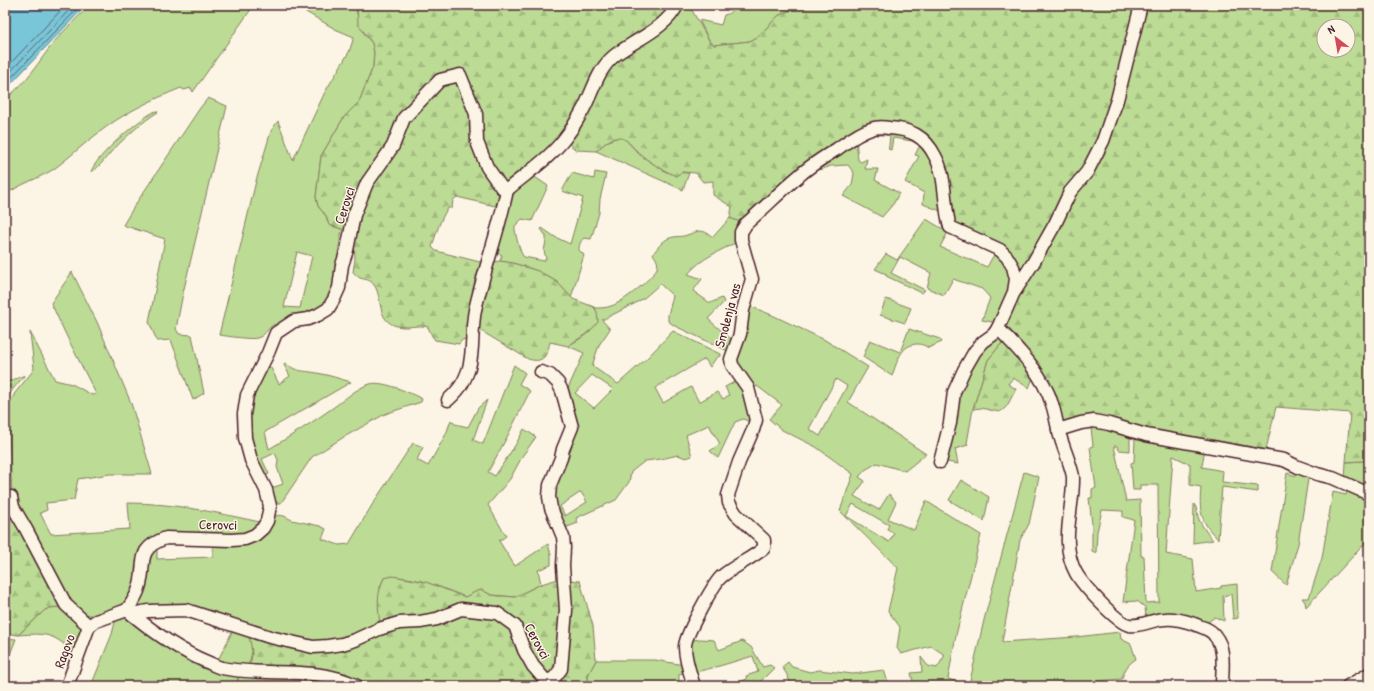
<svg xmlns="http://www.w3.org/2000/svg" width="1374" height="691" font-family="'Patrick Hand',sans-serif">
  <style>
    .green { fill: #bcdb94; stroke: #837d60; fill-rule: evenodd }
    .forest { fill: url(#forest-firs); stroke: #837d60; fill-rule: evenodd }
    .water { fill: #78c6d7; stroke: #668392 }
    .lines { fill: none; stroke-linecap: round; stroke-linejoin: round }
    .shore { stroke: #5c6270; stroke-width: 1 }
    .minor-casing { stroke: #4a1f2b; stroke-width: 15 }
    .minor { stroke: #fcf5e5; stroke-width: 12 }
    .labels { text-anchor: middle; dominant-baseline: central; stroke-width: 3; stroke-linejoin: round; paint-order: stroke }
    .street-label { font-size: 14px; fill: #4a1f2b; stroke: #fcf5e5 }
  </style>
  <defs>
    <pattern id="forest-firs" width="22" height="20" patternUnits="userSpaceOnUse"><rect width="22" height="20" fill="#bcdb94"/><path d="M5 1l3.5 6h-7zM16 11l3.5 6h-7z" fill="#a3bc80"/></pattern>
  </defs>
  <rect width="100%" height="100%" fill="#fcf5e5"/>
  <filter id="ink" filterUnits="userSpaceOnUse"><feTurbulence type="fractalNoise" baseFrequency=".025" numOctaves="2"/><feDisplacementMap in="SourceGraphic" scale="8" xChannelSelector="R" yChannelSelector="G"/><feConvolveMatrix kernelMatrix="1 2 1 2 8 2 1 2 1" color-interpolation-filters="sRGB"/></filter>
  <g filter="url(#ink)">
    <!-- green -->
    <g class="green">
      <path d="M90,5H254L193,92L191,88L184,90L181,88C151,100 122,114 97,134C82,145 69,158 54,169C38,179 20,184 5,195V99C29,81 37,63 55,41C66,28 78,17 90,5Z"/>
      <path d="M294,5H357L356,11L365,35L372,43L374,52L373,67L359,102L344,117L321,156L316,197L318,206L326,216L329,225L342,229L338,253L340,267L327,305L283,325C268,320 269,335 257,338C252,340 227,336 219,335L256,181L271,131L278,121L293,160L325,92L349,52L354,37L335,29ZM297,252L312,256L300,308L284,307Z"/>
      <path d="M734,5H807L786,12L778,16L759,36L750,41L714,45L710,42L699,20L721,25L724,15C730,14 732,11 734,5Z"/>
      <path d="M208,98L227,106L183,293L176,329L179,334L192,335L204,393L193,400L171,340L157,341L149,322L165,239L123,225L135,205L200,108Z"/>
      <path d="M156,111L158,112C142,122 128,135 115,148C107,155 100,168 91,172C95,157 141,117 156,111Z"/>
      <path d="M877,130L918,139L937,166L943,212L923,204L924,193L905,182L919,156L915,155L920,145L912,141L893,138L891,150L888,149L889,146L890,135H877Z"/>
      <path d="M620,137L625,139L640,155L666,172L689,173L683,190L596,151C604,144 609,139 620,137Z"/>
      <path d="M856,139L858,160L861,162L867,159L865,169H878L875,180L899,193L894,203L882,217L843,196L852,185L854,173L848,165L831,166L820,170L818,168L817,165Z"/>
      <path d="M595,172L606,174L600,199L599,213L591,239L584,238C580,241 579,246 579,250L584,255L571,298C566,293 562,286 556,282C540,270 520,264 500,261L502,255L496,253L506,206L517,189L532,175L548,186L532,221L522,219L515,226C514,230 520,254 524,257L544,261L546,258L544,251L546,241V236L541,229L542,228L555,237L570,244L583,198L562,191L572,173L594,179Z"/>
      <path d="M730,218L743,223L737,242C720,251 701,258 688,274L702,279L693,291L710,303L722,298L724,302L708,319L732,340L728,351L675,326L668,321V315L673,296L660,284L644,298L634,304L602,320L610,329L599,345L592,366L618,384L646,359L673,331L720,354V356L716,358L710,367L705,359L655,388L663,403L691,387L699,402L717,392L723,399L729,395L725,387L738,380L743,389L753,423L743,419L735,422L718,458L710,451L720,444L709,425L686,435L692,456L686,458L678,455L661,459L645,461L631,472L629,482L616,500L576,518L578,523L562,529L556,515L553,480L567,445L565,395L584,353L568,346C580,338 593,334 596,319C597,314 597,312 594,307L595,308C600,308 606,308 611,306C622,303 652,279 657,268C659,263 656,258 653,254C659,246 664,238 674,237C678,236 683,237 687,235C699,231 701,228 713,237ZM592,375L613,389L594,408L575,393ZM581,492L587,502L565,516L560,506Z"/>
      <path d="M926,219L948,232L940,247L987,267L996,251L1005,256L1014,283L997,320L992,322L982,320L990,298L982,289L953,279L944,295L927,288L931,273L900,257L891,273L925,290L922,293L886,276V274L875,269L886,254L897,260Z"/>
      <path d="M72,272L97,322L131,403L152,474H110L78,479L74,500L46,503L47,510L40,513L51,534L130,529L128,503C175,503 219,513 264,523L252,534L155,539L126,606C102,615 98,621 74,609L12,499L8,407L15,393L32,372L34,368L30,332L55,380L72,384L92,395L96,394L68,339L51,303Z"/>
      <path d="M886,299L911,308L905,323L880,315Z"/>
      <path d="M747,305L772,315L825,340L868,367L848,402L926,454L905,471L877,463L865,470L859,477L865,481L854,496L879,510L889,494L896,502L888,519L914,530L926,501L981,535L956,635L948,679L969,685L984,620L1024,472L1039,477L1029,524L1020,540L1002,642L1076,637L1120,632L1121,639L1131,644L1136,659C1128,664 1124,670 1122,679L1097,681V686H914L911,673L922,672L921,657L928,666L937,668L945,655L931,646L901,654L897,648L900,627L888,611L898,568L840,511L853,474L816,447L782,430L769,419L782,405L757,386L752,389L736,367L735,354ZM836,379L847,386L820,436L809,429ZM853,504L889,525L887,529L894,533L889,542L846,516Z"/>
      <path d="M909,329L940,339L942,342L928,348C925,345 923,345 919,344C901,343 897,362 892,376L863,357L870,340L900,352Z"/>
      <path d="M996,337L1006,338L988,360L973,409L967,443L968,445L955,449L958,464L947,462L944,460L959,390L971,363Z"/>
      <path d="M285,363C298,373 302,370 317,373C329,375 340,379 351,382L265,432L269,449C291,436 313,422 334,407C344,400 358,387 370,384C382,380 411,393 422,399L421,402L385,414L344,437L312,457L281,503H273L269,489L283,484L277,467L278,460L275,453L262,459L269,474L263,477L249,439L248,402L266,366L271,368L279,384L290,376L284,365Z"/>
      <path d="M514,365L525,373L519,384L530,391L506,439L488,472L495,476L516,444L524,429L536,437L523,455L510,479L488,505L506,536L499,541L515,566L548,544L551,555V565L538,570L541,584L515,597L491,595L482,590L465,597C443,588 408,573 384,578L380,587V625L370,630L319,645L188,608H135L148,553L157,549V559L213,557V545L237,542L274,517L278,515L284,516L292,520L320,526L326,529L322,539L339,545L349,544L372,505L413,443L423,447L417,460L428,466L446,434L451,420L455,424L468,427L478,408L487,400L473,440L483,444Z"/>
      <path d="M25,375L13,389L5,402V383Z"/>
      <path d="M1091,428H1098L1127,434L1130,439V451L1119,450L1117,446H1114L1126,501L1140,500L1141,556H1144L1146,603L1159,602L1158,485H1140V490H1133L1131,463L1134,462L1135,439L1205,447L1202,467L1223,471L1222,482L1258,486V492L1222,487L1218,539C1200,522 1199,510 1201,487L1190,485V464L1173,456L1166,554L1193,559L1196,592L1221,588V586L1237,584L1238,618L1233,619L1231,594L1223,596L1224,621L1215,617L1205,624L1146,617L1145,607L1137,601L1123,602L1134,520L1123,517V511L1102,510L1097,532L1096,553L1092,551V524L1089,498H1092V489L1096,488L1090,447L1093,446Z"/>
      <path d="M1369,460C1369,470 1367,480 1362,489L1345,481L1346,462L1362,461Z"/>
      <path d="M1297,470L1309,473L1298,544L1286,585L1272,572L1287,473L1296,476Z"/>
      <path d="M961,480L989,497L984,521L949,500Z"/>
      <path d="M1347,486L1369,497V539L1306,607L1305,602L1302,598H1309L1322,558L1333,492L1346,495Z"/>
      <path d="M1194,504C1197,508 1197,512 1198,517C1201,525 1207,533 1213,540L1193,543Z"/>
      <path d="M63,602L85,626L74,654C55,633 45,633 18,635L45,610L49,608L59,607Z"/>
      <path d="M124,616L130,617L238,674V686H91L112,634L116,618Z"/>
      <path d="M234,628L247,631C253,647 254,654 246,669L216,664Z"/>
      <path d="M5,638L16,639L5,667Z"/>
      <path d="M700,639L714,640L719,650L742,641L751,647L763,667L770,665L774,668L756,686H734V684L747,679L746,676L758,672L753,656L716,667L692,673L688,641Z"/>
      <path d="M596,660H655L684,665L686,672L679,674V686H590C584,678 592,668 596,660Z"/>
      <path d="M788,662L792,667L810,672L819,670L853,674L884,670L889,686H792L786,673L782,667Z"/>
    </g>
    <!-- forest -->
    <g class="forest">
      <path d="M357,5H674L659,23L623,46L577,116L559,139L499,198L495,206L457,197L453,200L452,208H448C440,219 436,234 432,247L436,251L484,263L500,261L513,263L538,271L557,282L573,299L594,307L597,312L598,322C590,333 579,338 568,346L550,342C547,355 544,364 528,359L476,328L471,338L462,340L459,344L435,340L432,336L428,327C418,324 408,329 397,326C376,321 383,297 374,285C370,279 366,280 360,278C358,277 355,274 353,272L355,259L354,238L342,229L329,225L326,216L318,206L316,197L321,156L344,117L359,102L373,67L374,52L372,43L358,24Z"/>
      <path d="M681,5H689L710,42L714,45L750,41L759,36L778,16L786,12L807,5H1369V460L1362,461L1346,462L1350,413L1276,407L1265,454L1119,426H1064L1006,326L1005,319L1016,266L953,223L928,141L870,126L743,223L730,218L732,207L713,195V181L703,182L696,173L682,172L676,176C663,170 648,162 637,151C632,147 627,138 620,138C610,136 603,146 596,151L576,150L567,142L609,65ZM1324,26H1348V50H1324Z"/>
      <path d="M1006,338L1034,375L1029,388L1013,378L1008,384L1016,389L1007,406L1003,410L999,412L981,408L973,409L988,360Z"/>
      <path d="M5,512H11L63,602L59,607L49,608L45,610L18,635L5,633Z"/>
      <path d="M393,576L426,582L465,597L477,591L482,590L491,595L515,597L541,584L558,579L580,581L593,626L596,660L588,675V683L590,686H238V674C240,673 244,671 246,669C256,659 251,643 247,631L317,651L380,625C378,608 376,594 384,578Z"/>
    </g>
    <!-- water -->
    <path class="water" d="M5,5H86L5,90Z"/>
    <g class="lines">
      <!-- shore -->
      <g class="shore">
        <path d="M5,69L66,5"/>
        <path d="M5,77L74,5"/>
        <path d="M5,84L81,5"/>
      </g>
      <defs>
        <g id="minor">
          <path d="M1015,291L1033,263L1055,224L1070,192L1087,172L1103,141L1117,100L1141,5"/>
          <path d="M448,400C459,390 464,383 469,368C474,349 471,330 475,310C484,270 499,230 507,190"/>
          <path d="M1058,430L1081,423L1094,421L1109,424L1146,435L1284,460L1298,467L1317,474L1333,478L1369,494"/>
          <path d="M940,462L950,423L954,392L964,370L975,351L983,342L994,334L998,328C1019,350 1043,374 1052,404C1056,416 1057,428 1061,439C1064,449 1072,468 1073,477C1074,508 1059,543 1076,573C1082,584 1117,623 1129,625C1141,627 1153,619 1165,619C1175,618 1185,621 1194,624C1201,627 1211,629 1215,636C1226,649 1222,670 1222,686"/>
          <path d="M11,497L13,507L26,529L66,605L89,626"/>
          <path d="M127,610C131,604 137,596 139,588C147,564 134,549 166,538L232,540L245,539L255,535L263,528L267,521L270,506L266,490L251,460L245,438L244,414L247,395L268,353L276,333L294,321L308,319L318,315L328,309L334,299L339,288L342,265L347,250L354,215L367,183L393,146L404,118L440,80L460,75L476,114L477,142L487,167L501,187L507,190C528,172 552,157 568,134C574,126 579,117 584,108C593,91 598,69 614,56C633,41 667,28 677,5"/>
          <path d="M128,611C152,631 178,650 207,662C212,664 217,667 222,668C264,677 318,665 357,686"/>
          <path d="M132,614L148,611L186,610L270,637L313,647L328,646L342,644L355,640L379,629L399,623L420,622L437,619L461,609L497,613L515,626L524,650L533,666L546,681L554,678L561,669L566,610L563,566L564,547L563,537L551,508L549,497L550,485L561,458L563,449L572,427L562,391L558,383L550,375L541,372"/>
          <path d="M67,686L89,626L96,621L127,610"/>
          <path d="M694,686C690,673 685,660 685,647C684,637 713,585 721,577C734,566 751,559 764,548V540L736,514L729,503L728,495L739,462L753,430L756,420L748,388L732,365L731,359L740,334L743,310L752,279L741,240V232L746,224C764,208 781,191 800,175C811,165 824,157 837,149C847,142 858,133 871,129C876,127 883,127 889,128C910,129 925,136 935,156C947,177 943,204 950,227L1000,250L1007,257L1013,267L1016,279L1014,292L998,328"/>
          <path d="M1348,686L1369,674"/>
        </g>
      </defs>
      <!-- minor casing -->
      <use href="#minor" class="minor-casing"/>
      <!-- minor -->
      <use href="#minor" class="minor"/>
    </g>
  </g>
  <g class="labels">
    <!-- street labels -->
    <g class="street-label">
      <text transform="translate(344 205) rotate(-72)">Cerovci</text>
      <text transform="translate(727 315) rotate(-75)">Smolenja vas</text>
      <text transform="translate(218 524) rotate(1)">Cerovci</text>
      <text transform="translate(538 641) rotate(62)">Cerovci</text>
      <text transform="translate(64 651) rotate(-70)">Ragovo</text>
    </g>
  </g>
  <!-- margin -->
  <rect width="1374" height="691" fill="none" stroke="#fcf5e5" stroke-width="20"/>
  <rect x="10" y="10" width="1354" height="671" fill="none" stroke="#4a1f2b" stroke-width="1.5" filter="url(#ink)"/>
  <!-- north arrow -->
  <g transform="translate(1336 38) rotate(329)"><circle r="19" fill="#fcf5e5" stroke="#b59f9b"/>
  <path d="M0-3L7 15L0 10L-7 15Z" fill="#d1495b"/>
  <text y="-6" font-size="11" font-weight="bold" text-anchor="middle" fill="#4a1f2b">N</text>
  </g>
</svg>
